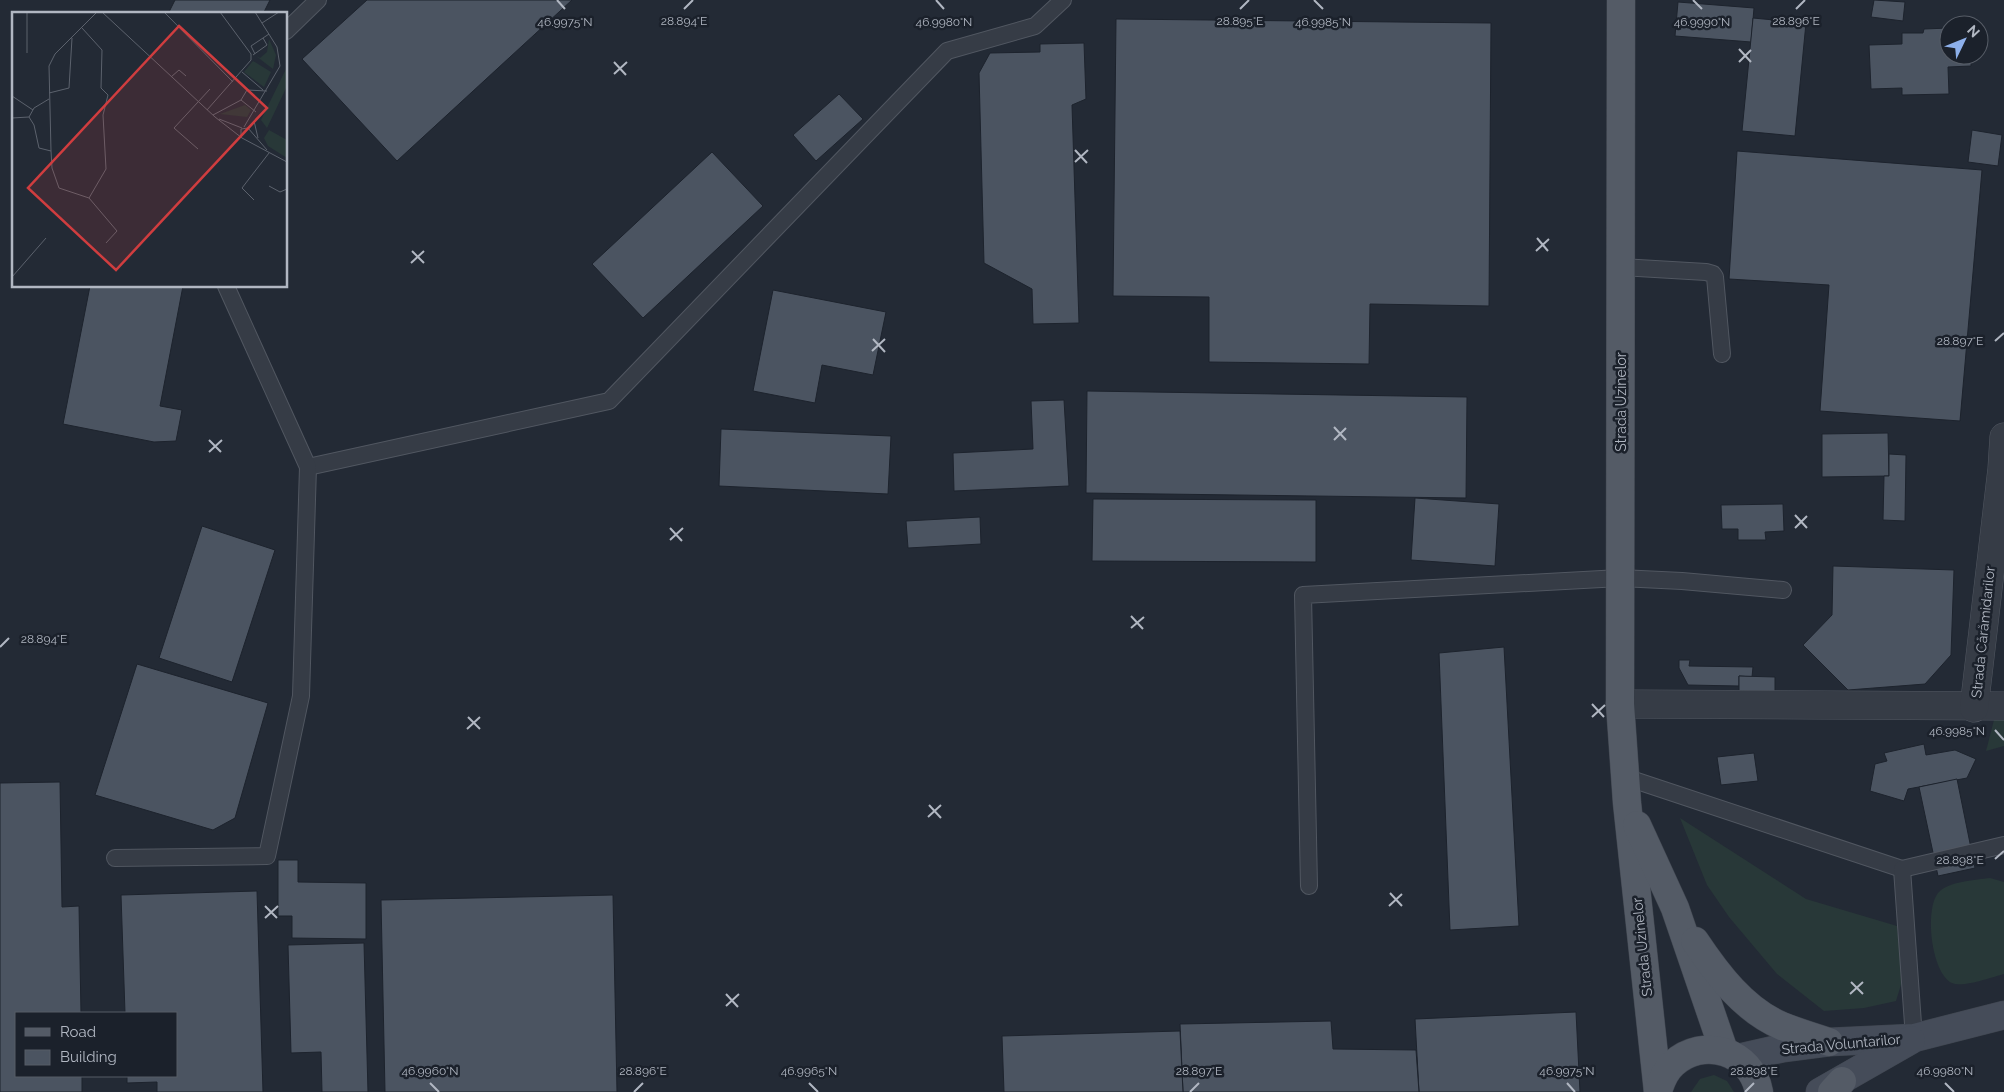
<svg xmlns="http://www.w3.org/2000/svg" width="2004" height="1092" font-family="Raleway,sans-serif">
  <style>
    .grass { fill: #283838 }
    .building { fill: #4b5461; stroke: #1d232d }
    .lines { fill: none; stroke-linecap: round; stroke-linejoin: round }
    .service-casing { stroke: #515761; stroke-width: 18 }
    .minor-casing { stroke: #515761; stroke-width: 29 }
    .secondary-casing { stroke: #3f454f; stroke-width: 29 }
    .primary-casing { stroke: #3f454f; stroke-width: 29 }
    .service { stroke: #363c46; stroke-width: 16 }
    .minor { stroke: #363c46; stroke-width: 28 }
    .secondary { stroke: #454c59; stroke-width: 28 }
    .primary { stroke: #545b66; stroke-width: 28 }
    .ticks { fill: none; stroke: #b1b7c2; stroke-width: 2 }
    .labels { text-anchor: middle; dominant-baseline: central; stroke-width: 5; stroke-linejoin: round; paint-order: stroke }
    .street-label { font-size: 14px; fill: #b1b7c2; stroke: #1b212b }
    .inset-road { fill: none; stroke: #5c626d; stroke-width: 1 }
    .view { fill: #d03d3f; fill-opacity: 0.15; stroke: #d03d3f; stroke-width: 2.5 }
    .inset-edge { fill: none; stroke: #b1b7c2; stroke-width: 2.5 }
    .ticks-label { font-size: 12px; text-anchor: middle; fill: #b1b7c2; stroke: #1b212b; stroke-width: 5; stroke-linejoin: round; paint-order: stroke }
  </style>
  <rect width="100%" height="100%" fill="#232a35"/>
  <!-- grass -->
  <g class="grass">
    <path d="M2004,719V746L1986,751L1994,720Z"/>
    <path d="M1680,818L1806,899L1897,926L1903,978L1896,1001L1864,1008L1824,1011L1777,974L1729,917L1707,885Z"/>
    <path d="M1990,878L2004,882V974C1992,977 1963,988 1952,983C1931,973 1924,907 1939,892C1950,881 1976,880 1990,878Z"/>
    <path d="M1714,1075L1727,1081L1734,1092H1691L1700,1079Z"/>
  </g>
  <!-- building -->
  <g class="building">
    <path d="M175,0H270L263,14H168Z"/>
    <path d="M367,0H572L397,161L302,59Z"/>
    <path d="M1874,0L1905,2L1903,21L1871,17Z"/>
    <path d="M1678,2L1754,8L1751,42L1675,36Z"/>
    <path d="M1753,18L1806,23L1795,136L1742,131Z"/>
    <path d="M1116,19L1491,23L1489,306L1370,304L1369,364L1209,362V297L1113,296Z"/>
    <path d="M1949,28V55H1971V66L1948,67L1949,94L1902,95V88L1871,89L1869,45L1902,44V33H1923L1924,29Z"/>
    <path d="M1084,43L1086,99L1072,105L1079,323L1033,324L1032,289L984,263L979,73L990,53L1040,52V44Z"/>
    <path d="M839,94L863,119L816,161L793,135Z"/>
    <path d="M1972,130L2002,135L1998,166L1968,162Z"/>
    <path d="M1737,151L1982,170L1960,421L1820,411L1829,285L1729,279Z"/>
    <path d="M712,152L763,206L643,318L592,264Z"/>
    <path d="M90,286H183L160,406L182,410L176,441L154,442L63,424Z"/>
    <path d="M773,290L886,312L873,375L822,365L815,403L753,391Z"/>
    <path d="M1087,391L1467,397L1466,498L1086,493Z"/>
    <path d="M1064,400L1069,486L954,491L953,453L1033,449L1031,401Z"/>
    <path d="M721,429L891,436L888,494L719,486Z"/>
    <path d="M1888,433L1889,476L1822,477V434Z"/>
    <path d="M1889,454L1906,455L1905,521L1883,520L1884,476H1889Z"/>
    <path d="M1415,498L1499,504L1495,566L1411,560Z"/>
    <path d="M1093,499L1316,500V562L1092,561Z"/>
    <path d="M1783,504L1784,531L1765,532L1766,540H1738V529H1722L1721,505Z"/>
    <path d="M980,517L981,544L908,548L906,521Z"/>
    <path d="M202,526L275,550L232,682L159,658Z"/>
    <path d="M1833,566L1954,570L1951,655L1925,684L1848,690L1803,645L1832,615Z"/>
    <path d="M1504,647L1519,926L1450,930L1439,653Z"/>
    <path d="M1679,660H1690L1689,666L1753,667L1752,677L1739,676V686L1688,685L1679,668Z"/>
    <path d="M137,664L268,703L235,818L213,830L95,795Z"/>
    <path d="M1739,676L1775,677V693L1739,692Z"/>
    <path d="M1924,744L1926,755L1955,750L1976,759L1967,778L1908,789L1904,801L1870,791L1875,764L1887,761L1884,753Z"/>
    <path d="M1754,753L1758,781L1721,785L1717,757Z"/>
    <path d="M1957,779L1975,868L1938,876L1919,787Z"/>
    <path d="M60,782L62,907L79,906L81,1013H16V1076H82V1092H0V783Z"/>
    <path d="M278,860H298V882L366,883V939L292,938V916H278Z"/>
    <path d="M257,891L263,1092H157V1082L127,1083V1076H176V1013H125L121,895Z"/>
    <path d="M613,895L617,1092H385L381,900Z"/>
    <path d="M364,943L368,1092H322L321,1052L291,1053L288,945Z"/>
    <path d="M1576,1012L1580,1092H1419L1415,1019Z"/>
    <path d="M1331,1021L1333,1049L1416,1050L1419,1092H1183L1180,1024Z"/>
    <path d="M1180,1031L1183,1092H1004L1002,1036Z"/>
  </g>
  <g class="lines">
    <defs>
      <g id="service">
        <path d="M286,31L318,0"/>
        <path d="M1621,267L1706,272L1713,274L1715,277L1722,354"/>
        <path d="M308,467L609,401L947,51L1035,26L1063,0"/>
        <path d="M1625,777L1902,869"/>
        <path d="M115,858L267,856L301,696L308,467L226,286"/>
        <path d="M1309,886L1303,595L1620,578L1682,581L1783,590"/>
        <path d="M1914,1038L1902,869L2004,845"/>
      </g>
      <g id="minor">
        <path d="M1620,704L2004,706"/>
        <path d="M1974,708L2002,469L2004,437"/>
      </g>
      <g id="secondary">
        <path d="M1739,1058L1783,1048L1829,1042L1914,1038L2004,1015"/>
        <path d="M1820,1092L1911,1040"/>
      </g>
      <g id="primary">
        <path d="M1621,0L1620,704L1627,803L1658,1092"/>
        <path d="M1637,825L1675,908L1724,1051"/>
        <path d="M1695,941C1717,974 1744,1010 1782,1026C1797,1032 1813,1037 1829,1042"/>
        <path d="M1658,1091C1661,1081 1665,1071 1673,1064C1703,1036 1752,1051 1759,1092"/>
        <path d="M1832,1092L1842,1081"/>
      </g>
    </defs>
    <!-- service casing -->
    <use href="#service" class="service-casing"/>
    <!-- minor casing -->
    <use href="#minor" class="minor-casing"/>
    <!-- secondary casing -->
    <use href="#secondary" class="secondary-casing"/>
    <!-- primary casing -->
    <use href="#primary" class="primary-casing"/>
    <!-- service -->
    <use href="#service" class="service"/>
    <!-- minor -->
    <use href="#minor" class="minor"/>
    <!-- secondary -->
    <use href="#secondary" class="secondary"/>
    <!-- primary -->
    <use href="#primary" class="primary"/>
  </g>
  <!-- ticks -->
  <path class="ticks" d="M557,0L565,9M936,0L944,9M1314,0L1323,9M1693,0L1702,9M684,9L693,0M1240,9L1249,0M1796,9L1805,0M1739,49L1751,62M614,62L626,75M1739,62L1751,50M614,74L627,62M1075,150L1087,163M1075,162L1088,150M1537,238L1548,251M412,251L424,263M1536,251L1549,239M411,263L424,251M873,339L885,352M1995,341L2004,333M872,351L885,339M1334,427L1346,440M209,440L221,452M1334,440L1346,428M209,452L222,440M1795,515L1807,528M670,528L682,541M1795,528L1807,516M670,540L683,528M1131,616L1143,629M1131,628L1144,617M0,647L9,638M1592,704L1604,717M468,717L480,729M1592,717L1605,705M467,729L480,717M1995,730L2004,740M929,805L941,818M928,817L941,805M1995,859L2004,851M1390,893L1402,906M265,906L277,918M1389,906L1402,894M265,918L278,906M1851,982L1863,994M726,994L738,1007M1850,994L1863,982M726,1006L739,994M430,1083L439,1092M809,1083L818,1092M1567,1083L1575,1092M1945,1083L1954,1092M634,1092L643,1083M1190,1092L1199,1083M1745,1092L1754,1083"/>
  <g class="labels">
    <!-- street labels -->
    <g class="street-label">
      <text transform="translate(1621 402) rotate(-90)">Strada Uzinelor</text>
      <text transform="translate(1983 632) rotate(-84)">Strada Cărămidarilor</text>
      <text transform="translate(1642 947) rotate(-96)">Strada Uzinelor</text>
      <text transform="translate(1841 1044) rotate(-5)">Strada Voluntarilor</text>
    </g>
  </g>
  <!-- overview -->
  <g transform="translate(12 12)">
    <rect width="275" height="275" fill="#232a35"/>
    <path d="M257,27L264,43L261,57L244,44L248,46L255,40ZM241,49L259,60L252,75L232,60ZM275,55V74L255,116L249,108ZM233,93L239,98L235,105L208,102Z" fill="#283838"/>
    <path d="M257,118L275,128V146L256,134L252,126Z" fill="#283838"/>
    <path class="inset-road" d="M15,0V41M85,0L43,42L37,54L39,139L40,156L47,176L77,186L105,219L94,231M90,0L203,105L230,126L275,150M152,0L221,70M250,11L267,0M70,16L90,38L89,76L96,83L91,103L94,157L77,186M243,42L239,34L257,22M241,43L255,33L251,26M230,60L251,78M159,65L167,58L174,64M37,81L57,76L60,26M0,84L21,98M195,98L239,48V42L208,0M244,100L229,88L235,78L255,79M201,103L229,88M17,105L22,96L37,87M0,106L17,105L22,113L27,136L39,139M207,107L230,116M242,109L246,126M232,115L268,54L265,35L243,0M229,124V117L236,116L255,138M186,137L162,116L198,77M257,174L268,180L275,177M242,188L230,176L257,141M0,265L34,226"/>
    <path class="view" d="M167,14L255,96L104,258L16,176Z"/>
    <rect width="275" height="275" class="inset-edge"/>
  </g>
  <g class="ticks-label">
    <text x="684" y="25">28.894°E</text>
    <text x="1240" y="25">28.895°E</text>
    <text x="1796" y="25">28.896°E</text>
    <text x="565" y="26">46.9975°N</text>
    <text x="944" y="26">46.9980°N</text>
    <text x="1323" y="26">46.9985°N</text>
    <text x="1702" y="26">46.9990°N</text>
    <text x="1960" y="345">28.897°E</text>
    <text x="44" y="643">28.894°E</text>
    <text x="1957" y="735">46.9985°N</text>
    <text x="1960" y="864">28.898°E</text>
    <text x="430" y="1075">46.9960°N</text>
    <text x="809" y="1075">46.9965°N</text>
    <text x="1567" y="1075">46.9975°N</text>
    <text x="1945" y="1075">46.9980°N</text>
    <text x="643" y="1075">28.896°E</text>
    <text x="1199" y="1075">28.897°E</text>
    <text x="1754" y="1075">28.898°E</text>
  </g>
  <!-- legend -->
  <rect x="15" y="1012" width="162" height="65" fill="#1b212b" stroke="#575d67"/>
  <rect x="25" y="1028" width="25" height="8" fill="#545b66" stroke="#575d67"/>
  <text x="60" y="1037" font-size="15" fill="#b1b7c2">Road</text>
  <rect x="25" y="1050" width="25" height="15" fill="#4b5461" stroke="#575d67"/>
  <text x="60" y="1062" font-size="15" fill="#b1b7c2">Building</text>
  <!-- north arrow -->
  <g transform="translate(1964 40) rotate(47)"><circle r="24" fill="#1b212b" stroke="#575d67"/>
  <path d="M0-4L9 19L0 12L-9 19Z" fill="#8db0eb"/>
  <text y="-8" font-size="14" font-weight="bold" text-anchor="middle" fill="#b1b7c2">N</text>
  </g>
</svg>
